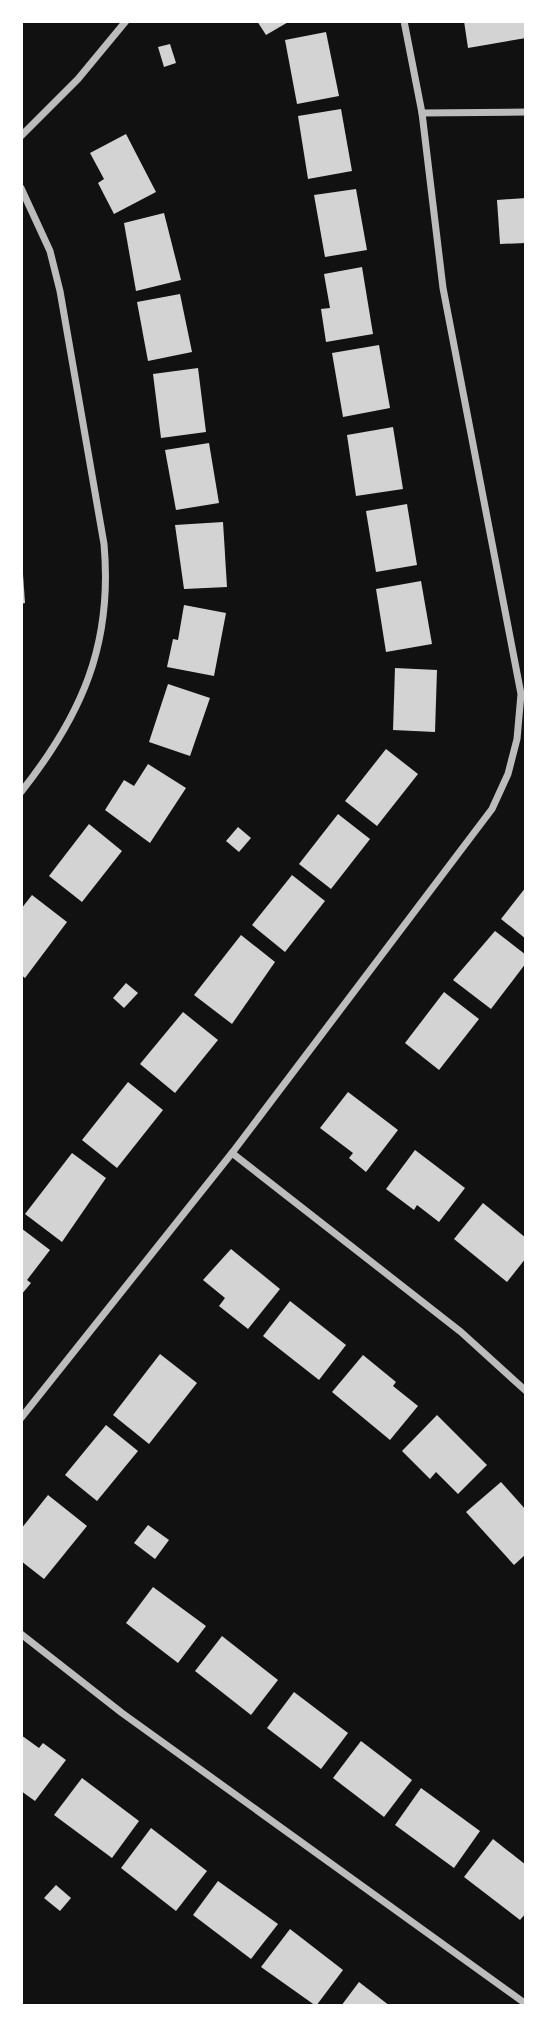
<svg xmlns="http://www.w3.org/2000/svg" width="547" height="2027" font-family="'Times New Roman',serif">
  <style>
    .building { fill: #d3d3d3 }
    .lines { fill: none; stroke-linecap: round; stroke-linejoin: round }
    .minor { stroke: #bcbcbc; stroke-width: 7 }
  </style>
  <rect width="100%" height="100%" fill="#111"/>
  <!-- building -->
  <g class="building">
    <path d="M257,21H290L266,35Z"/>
    <path d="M464,21H526V38L468,48Z"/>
    <path d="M326,32L339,96L297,104L285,40Z"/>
    <path d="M170,44L176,63L164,67L158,47Z"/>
    <path d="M341,109L352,171L308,179L298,116Z"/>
    <path d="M126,134L156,192L114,214L98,183L104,179L90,153Z"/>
    <path d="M356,189L367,250L325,257L314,195Z"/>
    <path d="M526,198V243L500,244L497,200Z"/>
    <path d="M164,213L181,280L136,291L124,223Z"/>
    <path d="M362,267L373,334L326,342L321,309L330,308L324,274Z"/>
    <path d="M180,294L192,352L148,361L137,302Z"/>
    <path d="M379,345L390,408L343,417L332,353Z"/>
    <path d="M198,368L206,432L161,438L153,374Z"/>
    <path d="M393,427L403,489L356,496L347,435Z"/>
    <path d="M209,443L219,503L176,510L165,450Z"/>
    <path d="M407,504L417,565L376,572L366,511Z"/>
    <path d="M223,522L227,587L184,589L175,525Z"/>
    <path d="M21,574H23L25,603L21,604Z"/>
    <path d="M421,581L432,644L386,652L376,589Z"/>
    <path d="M184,605L226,613L214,676L167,667L173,639L178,640Z"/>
    <path d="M395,668L437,670L435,732L393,730Z"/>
    <path d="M168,684L210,698L190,756L149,742Z"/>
    <path d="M386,749L418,774L377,826L345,801Z"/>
    <path d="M148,764L186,788L150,843L105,810L124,780L134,786Z"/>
    <path d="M338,814L370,839L331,889L299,864Z"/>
    <path d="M89,824L122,851L82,902L49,876Z"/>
    <path d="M238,827L251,838L239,852L226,841Z"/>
    <path d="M292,875L325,901L285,952L252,925Z"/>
    <path d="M526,887V939L501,919Z"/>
    <path d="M32,895L67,922L25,978L21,975V909Z"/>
    <path d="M495,931L526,955V963L491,1009L453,980Z"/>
    <path d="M241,935L275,962L232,1024L194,995Z"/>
    <path d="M126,983L138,993L124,1008L113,998Z"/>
    <path d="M444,992L479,1019L439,1070L405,1043Z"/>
    <path d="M183,1012L218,1040L175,1093L140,1064Z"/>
    <path d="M128,1082L163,1110L117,1168L82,1140Z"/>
    <path d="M348,1092L398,1130L366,1172L349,1158L353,1153L320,1128Z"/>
    <path d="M415,1150L465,1188L439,1222L417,1205L414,1210L386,1189Z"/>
    <path d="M72,1153L106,1178L62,1242L25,1214Z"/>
    <path d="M483,1203L526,1238V1258L507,1282L454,1239Z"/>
    <path d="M21,1228L50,1250L27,1280L31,1283L21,1295Z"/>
    <path d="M231,1249L280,1289L248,1329L219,1306L225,1298L203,1280Z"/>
    <path d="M290,1301L346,1345L319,1380L263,1336Z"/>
    <path d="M160,1354L197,1383L149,1444L113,1415Z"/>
    <path d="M363,1355L396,1382L393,1386L418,1406L390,1440L332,1392Z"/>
    <path d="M437,1415L487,1465L458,1494L436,1472L430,1479L402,1451Z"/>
    <path d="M106,1425L138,1451L97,1501L65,1475Z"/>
    <path d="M501,1482L526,1510V1554L514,1565L466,1512Z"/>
    <path d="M48,1495L87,1526L44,1579L21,1561V1529Z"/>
    <path d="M148,1525L169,1540L155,1559L134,1543Z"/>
    <path d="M153,1587L206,1626L178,1663L126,1623Z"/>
    <path d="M222,1636L278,1680L251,1715L195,1671Z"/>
    <path d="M294,1692L348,1733L321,1769L267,1728Z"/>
    <path d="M21,1735L39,1748L43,1743L66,1760L35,1801L21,1791Z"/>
    <path d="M361,1741L412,1780L384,1817L333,1778Z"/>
    <path d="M82,1778L139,1821L112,1858L54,1815Z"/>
    <path d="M421,1788L480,1831L454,1868L395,1825Z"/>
    <path d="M151,1828L207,1871L176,1911L121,1868Z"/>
    <path d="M493,1839L526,1865V1913L520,1920L464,1877Z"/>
    <path d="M218,1881L278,1924L251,1959L193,1915Z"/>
    <path d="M56,1885L71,1898L60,1911L44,1898Z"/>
    <path d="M290,1929L343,1970L316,2006L261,1967Z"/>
    <path d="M359,1982L390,2006H341Z"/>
  </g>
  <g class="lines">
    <!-- minor -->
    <g class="minor">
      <path d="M422,113L526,112"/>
      <path d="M21,136L78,79L126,21"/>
      <path d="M21,188L50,251L60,291L104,544C113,644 82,715 21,792"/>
      <path d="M232,1153L461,1332L526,1391"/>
      <path d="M21,1418L232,1153L492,809L508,774L517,739L521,694L443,288L422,113L404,21"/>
      <path d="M21,1634L122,1713L526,2004"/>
    </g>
  </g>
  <!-- border -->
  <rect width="547" height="2027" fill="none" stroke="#ffffff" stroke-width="46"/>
</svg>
